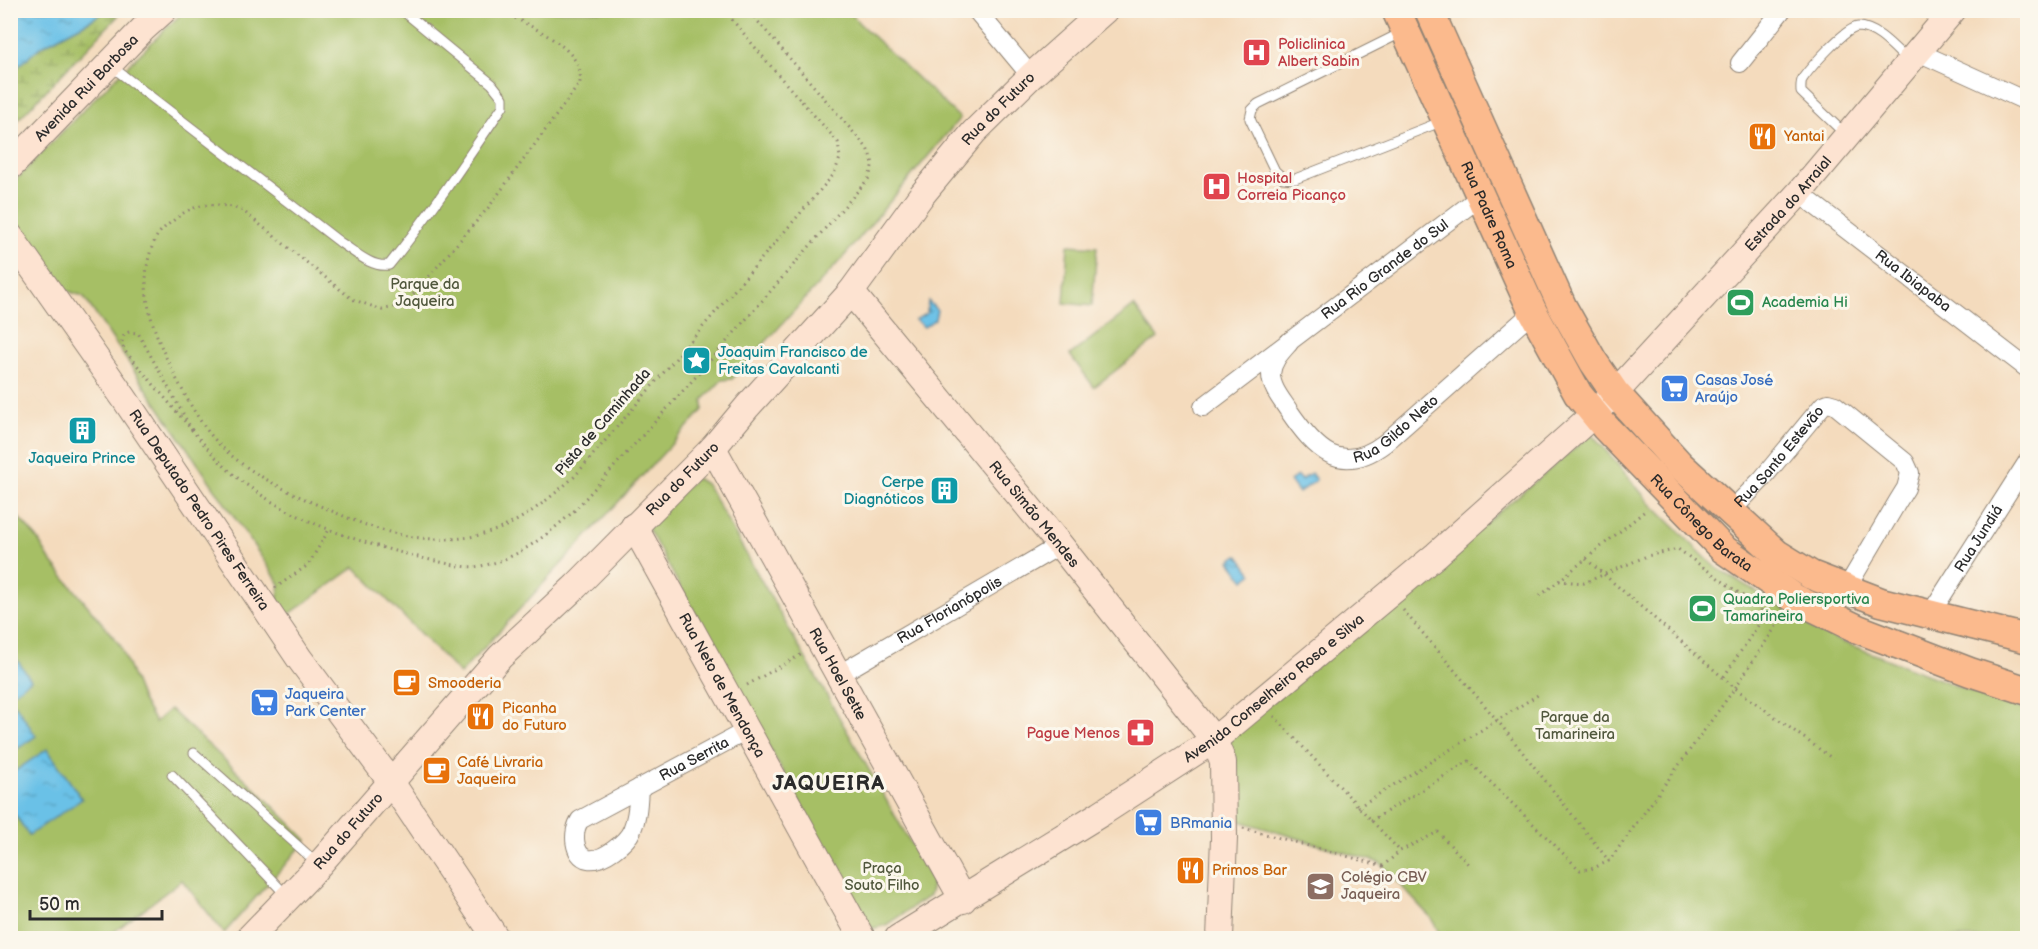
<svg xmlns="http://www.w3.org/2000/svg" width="2038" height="949" font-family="'Balsamiq Sans',sans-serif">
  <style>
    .green { fill: #a6bf65; stroke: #687548; stroke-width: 1.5 }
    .wetland { fill: url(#wetland-marsh); stroke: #687548; stroke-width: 1.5 }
    .water { fill: url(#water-ripples); stroke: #4a7689; stroke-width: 1.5 }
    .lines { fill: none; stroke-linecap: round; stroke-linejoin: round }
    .lane-casing { stroke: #908374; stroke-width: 11 }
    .street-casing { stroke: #908374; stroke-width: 20 }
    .secondary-casing { stroke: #908374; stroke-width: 28 }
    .primary-casing { stroke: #908374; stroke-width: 31 }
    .path { stroke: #908374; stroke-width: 3; stroke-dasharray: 1.5 4.5; stroke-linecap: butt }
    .lane { stroke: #fff; stroke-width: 9 }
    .street { stroke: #fff; stroke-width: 18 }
    .secondary { stroke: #fde3d1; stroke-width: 26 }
    .primary { stroke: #fbba8d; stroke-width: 28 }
    .labels { text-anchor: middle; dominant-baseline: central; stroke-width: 6; stroke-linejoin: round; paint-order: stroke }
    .health-label { font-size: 15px; fill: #be3a42; stroke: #fbf7ec; text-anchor: start }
    .street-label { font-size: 15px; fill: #2b2b2b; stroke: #fbf7ec }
    .food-label { font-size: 15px; fill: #c56008; stroke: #fbf7ec; text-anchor: start }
    .park-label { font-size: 15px; fill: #50573c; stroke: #fbf7ec }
    .leisure-label { font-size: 15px; fill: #27864d; stroke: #fbf7ec; text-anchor: start }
    .culture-label { font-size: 15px; fill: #0d838f; stroke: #fbf7ec; text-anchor: start }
    .shop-label { font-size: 15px; fill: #366cbe; stroke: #fbf7ec; text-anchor: start }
    .education-label { font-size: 15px; fill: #785e54; stroke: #fbf7ec; text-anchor: start }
    .district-label { font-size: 21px; font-weight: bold; letter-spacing: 1.5px; fill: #2b2b2b; stroke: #fbf7ec }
  </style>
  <defs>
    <pattern id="wetland-marsh" width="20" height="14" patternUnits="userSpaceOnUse" patternTransform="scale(1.5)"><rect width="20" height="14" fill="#a6bf65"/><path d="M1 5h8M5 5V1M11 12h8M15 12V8" fill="none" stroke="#879b53"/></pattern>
    <pattern id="water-ripples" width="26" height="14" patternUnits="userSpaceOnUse" patternTransform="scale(1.5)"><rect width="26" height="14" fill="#6ac1e7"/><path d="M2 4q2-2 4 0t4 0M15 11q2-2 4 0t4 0" fill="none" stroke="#579dbb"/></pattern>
  </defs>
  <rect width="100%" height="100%" fill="#fbf7ec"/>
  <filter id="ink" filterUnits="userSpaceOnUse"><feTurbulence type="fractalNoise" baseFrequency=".0167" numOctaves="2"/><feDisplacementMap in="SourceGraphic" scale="12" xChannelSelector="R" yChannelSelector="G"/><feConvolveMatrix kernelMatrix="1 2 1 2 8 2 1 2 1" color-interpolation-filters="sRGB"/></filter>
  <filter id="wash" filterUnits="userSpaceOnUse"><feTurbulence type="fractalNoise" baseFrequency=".008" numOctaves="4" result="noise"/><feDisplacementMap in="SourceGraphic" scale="24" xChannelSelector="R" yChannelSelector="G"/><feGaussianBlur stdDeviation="1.35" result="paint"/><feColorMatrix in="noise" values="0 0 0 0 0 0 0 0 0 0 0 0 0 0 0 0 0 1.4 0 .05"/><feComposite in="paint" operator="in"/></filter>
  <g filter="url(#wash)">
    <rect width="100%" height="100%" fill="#f4dbbd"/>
    <!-- green -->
    <g class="green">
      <path d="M184,11H849L859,23L960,118L846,254L732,379L722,380L703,400V410L460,674L355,567L284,618L276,607L280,584L83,296L58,288L11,216L10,186L95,98Z"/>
      <path d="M1068,245L1097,247L1092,306L1064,303Z"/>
      <path d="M1134,306L1158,338L1094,387L1070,355Z"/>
      <path d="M1592,434L1650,503L1715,567L1835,639L1959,687L2027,710V938H1442L1431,918L1380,863L1230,818L1227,739Z"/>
      <path d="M696,478L707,485L930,877L932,885L929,896L886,925L875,928H869L646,525Z"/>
      <path d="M10,508L37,538L50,560L120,645L142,700L155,722L170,709L257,790L307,840L224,933L182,880L106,938H11Z"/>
    </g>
    <!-- wetland -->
    <path class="wetland" d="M105,11H117L118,16L11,127L10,73L40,47L91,20Z"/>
    <!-- water -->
    <g class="water">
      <path d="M11,10H105V11L91,20L40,47L11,73Z"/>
      <path d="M928,301L937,310L935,319L924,327L915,320L927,313Z"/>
      <path d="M1311,473L1316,480L1299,493L1290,481L1297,476L1301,480Z"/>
      <path d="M1238,555L1252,574L1244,580L1230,561Z"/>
      <path d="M11,651L31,680L11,694H10Z"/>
      <path d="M15,704L36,736L11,753V708Z"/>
      <path d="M47,749L82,799L29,835L11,809V774Z"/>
    </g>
  </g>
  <g filter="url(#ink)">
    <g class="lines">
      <defs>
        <g id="lane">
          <path d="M1403,32L1258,104L1252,110L1250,119L1275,171L1283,178L1295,179L1443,121"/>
          <path d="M111,66L341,243C355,252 372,268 389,265C430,214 467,159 503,106V98L492,84L402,10"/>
          <path d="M1846,135L1801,92C1801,87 1800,83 1803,78C1811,67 1845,28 1858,27C1877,27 1895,49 1908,61"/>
          <path d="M194,753L317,863"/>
          <path d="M172,775L287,896"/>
        </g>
        <g id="street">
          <path d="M976,10L1031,76"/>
          <path d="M1918,52L2028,102"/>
          <path d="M1740,63L1782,10"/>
          <path id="s1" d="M1799,193L2028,369"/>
          <path id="s2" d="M1289,343C1281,352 1272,361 1271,374C1271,388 1282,400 1289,411C1315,449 1340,477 1385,443L1533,312"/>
          <path id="s3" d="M1203,407L1480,197"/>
          <path id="s4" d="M1730,512L1762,479L1823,405L1828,403L1835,405L1905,462L1910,473L1906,488L1898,501L1846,589"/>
          <path id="s5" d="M1929,616L2028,461"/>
          <path id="s6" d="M838,675L1060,545"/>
          <path id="s7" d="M639,788C638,802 638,816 632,830C627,842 602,862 588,859C573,856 572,831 580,820L748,730"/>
        </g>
        <g id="secondary">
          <path id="s8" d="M10,167L144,28L164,10"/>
          <path id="s9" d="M10,236L124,398L299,658L391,782L496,938"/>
          <path id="s10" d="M851,292L1060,545L1214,740L1223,762L1224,838L1220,938"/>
          <path id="s11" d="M713,448L963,900"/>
          <path id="s12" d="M634,526L862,938"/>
          <path id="s13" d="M249,938L310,875L500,657L576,586L713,448L747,407L851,292L921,196L974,132L1031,76L1105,10"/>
          <path id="s14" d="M898,938L1100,814L1214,740L1436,555L1594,414L1615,393L1799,193L1953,10"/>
        </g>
        <g id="primary">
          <path id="s15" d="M1396,10L1533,312L1578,394L1605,427L1723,549L1794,598L1858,629L1970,672L2028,691"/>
          <path d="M1429,10L1562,306L1593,361L1615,393L1680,465L1777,554L1811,575L1881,602L2028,639"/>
        </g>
      </defs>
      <!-- lane casing -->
      <use href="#lane" class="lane-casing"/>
      <!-- street casing -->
      <use href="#street" class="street-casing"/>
      <!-- secondary casing -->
      <use href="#secondary" class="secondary-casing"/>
      <!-- primary casing -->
      <use href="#primary" class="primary-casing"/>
      <!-- path -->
      <g class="path">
        <path d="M499,10C523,23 569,41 579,68C581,73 580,78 580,83L488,208L411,297L397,306L382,310L352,299L243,211C222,202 197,202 179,216C169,224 158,231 154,242C132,293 160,348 184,393C195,413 206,432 223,448C254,478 302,498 341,515C391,537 446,549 499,529C527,518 552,496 574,477L834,174L840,158L838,142L779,76L724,10"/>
        <path d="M192,430L138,333L129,332L124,335L122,341L124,350C145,374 165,398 186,423C202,442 219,463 239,479C293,522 365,545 431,560C447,563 464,569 480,566C517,560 547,535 574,511L701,371L869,178L873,163L867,148L748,10"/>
        <path d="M1586,559L1735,688L1833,759"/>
        <path d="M1559,581L1584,583L1647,556L1678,549L1761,609L1763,618L1723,678"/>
        <path d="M275,588L308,565L330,528"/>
        <path d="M1540,596L1645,511"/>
        <path d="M1403,610L1497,720L1609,861"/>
        <path d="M747,685L804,653"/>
        <path d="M1274,716L1400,851"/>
        <path d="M1358,807L1541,693"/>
        <path d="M1371,821L1469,761L1580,870L1591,869L1609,861L1735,688L1783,616"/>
        <path d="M1243,828L1383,866L1400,851L1438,832L1470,866"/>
      </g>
      <!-- lane -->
      <use href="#lane" class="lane"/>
      <!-- street -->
      <use href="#street" class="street"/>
      <!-- secondary -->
      <use href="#secondary" class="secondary"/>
      <!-- primary -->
      <use href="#primary" class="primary"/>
    </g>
  </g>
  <!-- icons -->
  <defs>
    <symbol id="hospital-square" viewBox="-11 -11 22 22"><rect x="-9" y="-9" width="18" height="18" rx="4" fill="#e0444e" stroke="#fbf7ec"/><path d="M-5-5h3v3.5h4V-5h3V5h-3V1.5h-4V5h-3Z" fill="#fff"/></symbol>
    <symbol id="restaurant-square" viewBox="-11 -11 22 22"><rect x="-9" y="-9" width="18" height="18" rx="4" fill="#e8710a" stroke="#fbf7ec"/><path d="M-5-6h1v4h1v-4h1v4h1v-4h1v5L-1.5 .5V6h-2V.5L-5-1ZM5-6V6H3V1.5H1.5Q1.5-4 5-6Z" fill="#fff"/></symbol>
    <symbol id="stadium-square" viewBox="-11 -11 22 22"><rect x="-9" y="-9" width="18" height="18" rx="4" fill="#2e9e5b" stroke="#fbf7ec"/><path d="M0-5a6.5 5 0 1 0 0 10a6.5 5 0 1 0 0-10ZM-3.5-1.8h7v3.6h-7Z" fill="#fff"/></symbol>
    <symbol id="sight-square" viewBox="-11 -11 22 22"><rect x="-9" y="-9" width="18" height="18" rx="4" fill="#0f9aa8" stroke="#fbf7ec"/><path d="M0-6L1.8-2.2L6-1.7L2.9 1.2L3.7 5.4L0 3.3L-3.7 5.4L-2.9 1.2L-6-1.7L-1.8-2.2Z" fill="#fff"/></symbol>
    <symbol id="supermarket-square" viewBox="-11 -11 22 22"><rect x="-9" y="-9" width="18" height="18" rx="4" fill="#3f7fe0" stroke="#fbf7ec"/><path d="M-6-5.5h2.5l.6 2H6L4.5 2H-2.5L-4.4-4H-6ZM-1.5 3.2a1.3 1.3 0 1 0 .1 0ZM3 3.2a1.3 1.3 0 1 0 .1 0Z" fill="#fff"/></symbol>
    <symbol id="building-square" viewBox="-11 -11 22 22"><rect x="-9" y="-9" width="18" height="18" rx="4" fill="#0f9aa8" stroke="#fbf7ec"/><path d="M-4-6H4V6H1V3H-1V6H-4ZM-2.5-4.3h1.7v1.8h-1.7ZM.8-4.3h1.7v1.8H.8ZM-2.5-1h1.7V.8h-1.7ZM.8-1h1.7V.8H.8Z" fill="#fff"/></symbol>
    <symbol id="cafe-square" viewBox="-11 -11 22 22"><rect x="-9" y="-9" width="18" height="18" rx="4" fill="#e8710a" stroke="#fbf7ec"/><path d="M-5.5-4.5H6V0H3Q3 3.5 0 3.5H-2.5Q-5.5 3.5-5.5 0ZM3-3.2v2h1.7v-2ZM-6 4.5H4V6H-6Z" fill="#fff"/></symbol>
    <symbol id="pharmacy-square" viewBox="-11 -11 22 22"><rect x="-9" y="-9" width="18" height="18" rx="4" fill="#e0444e" stroke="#fbf7ec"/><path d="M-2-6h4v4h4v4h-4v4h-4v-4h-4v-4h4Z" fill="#fff"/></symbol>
    <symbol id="school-square" viewBox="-11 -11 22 22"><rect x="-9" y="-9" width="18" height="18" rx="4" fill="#8d6e63" stroke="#fbf7ec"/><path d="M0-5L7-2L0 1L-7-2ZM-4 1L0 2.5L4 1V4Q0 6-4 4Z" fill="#fff"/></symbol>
  </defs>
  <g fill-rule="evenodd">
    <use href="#hospital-square" x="1240" y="36" width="33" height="33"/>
    <use href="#restaurant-square" x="1746" y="120" width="33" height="33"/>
    <use href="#hospital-square" x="1200" y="170" width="33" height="33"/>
    <use href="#stadium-square" x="1724" y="286" width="33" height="33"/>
    <use href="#sight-square" x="680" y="344" width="33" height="33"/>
    <use href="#supermarket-square" x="1658" y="372" width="33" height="33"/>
    <use href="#building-square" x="66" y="414" width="33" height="33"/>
    <use href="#building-square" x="928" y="474" width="33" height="33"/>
    <use href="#stadium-square" x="1686" y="592" width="33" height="33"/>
    <use href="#cafe-square" x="390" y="666" width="33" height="33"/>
    <use href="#supermarket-square" x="248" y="686" width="33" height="33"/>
    <use href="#restaurant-square" x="464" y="700" width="33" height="33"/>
    <use href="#pharmacy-square" x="1124" y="716" width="33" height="33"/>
    <use href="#cafe-square" x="420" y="754" width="33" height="33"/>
    <use href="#supermarket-square" x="1132" y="806" width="33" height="33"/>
    <use href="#restaurant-square" x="1174" y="854" width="33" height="33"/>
    <use href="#school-square" x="1304" y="870" width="33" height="33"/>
  </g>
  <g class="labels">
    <!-- health labels -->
    <g class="health-label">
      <text x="1278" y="44">Policlinica<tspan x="1278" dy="17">Albert Sabin</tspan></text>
      <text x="1237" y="178">Hospital<tspan x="1237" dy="17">Correia Picanço</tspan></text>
      <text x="1120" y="733" text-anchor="end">Pague Menos</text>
    </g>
    <!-- street labels -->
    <g class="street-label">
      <text stroke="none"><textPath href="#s8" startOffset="110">Avenida Rui Barbosa</textPath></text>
      <text stroke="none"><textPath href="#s13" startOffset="1119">Rua do Futuro</textPath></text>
      <text stroke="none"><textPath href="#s14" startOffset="1160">Estrada do Arraial</textPath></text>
      <text stroke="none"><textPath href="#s15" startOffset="225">Rua Padre Roma</textPath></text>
      <text stroke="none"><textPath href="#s3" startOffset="228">Rua Rio Grande do Sul</textPath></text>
      <text stroke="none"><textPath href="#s1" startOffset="144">Rua Ibiapaba</textPath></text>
      <text transform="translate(603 422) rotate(-49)">Pista de Caminhada</text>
      <text stroke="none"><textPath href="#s2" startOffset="214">Rua Gildo Neto</textPath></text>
      <text stroke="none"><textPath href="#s4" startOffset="74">Rua Santo Estevão</textPath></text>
      <text stroke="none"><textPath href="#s13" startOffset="632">Rua do Futuro</textPath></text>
      <text stroke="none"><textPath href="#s9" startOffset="333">Rua Deputado Pedro Pires Ferreira</textPath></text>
      <text stroke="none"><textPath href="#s10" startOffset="288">Rua Simão Mendes</textPath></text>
      <text stroke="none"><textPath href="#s15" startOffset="604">Rua Cônego Barata</textPath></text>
      <text stroke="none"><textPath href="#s5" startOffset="92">Rua Jundiá</textPath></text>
      <text stroke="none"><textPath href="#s6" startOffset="129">Rua Florianópolis</textPath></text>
      <text stroke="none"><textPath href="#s11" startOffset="258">Rua Hoel Sette</textPath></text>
      <text stroke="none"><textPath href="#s12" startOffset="182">Rua Neto de Mendonça</textPath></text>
      <text stroke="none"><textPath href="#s14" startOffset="452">Avenida Conselheiro Rosa e Silva</textPath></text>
      <text stroke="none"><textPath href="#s7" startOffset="273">Rua Serrita</textPath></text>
      <text stroke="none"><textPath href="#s13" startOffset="146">Rua do Futuro</textPath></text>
    </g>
    <!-- food labels -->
    <g class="food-label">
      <text x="1784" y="136">Yantai</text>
      <text x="428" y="683">Smooderia</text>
      <text x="502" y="708">Picanha<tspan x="502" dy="17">do Futuro</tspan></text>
      <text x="457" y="762">Café Livraria<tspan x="457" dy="17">Jaqueira</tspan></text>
      <text x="1212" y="870">Primos Bar</text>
    </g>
    <!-- park labels -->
    <g class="park-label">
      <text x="425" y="284">Parque da<tspan x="425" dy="17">Jaqueira</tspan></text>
      <text x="1575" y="717">Parque da<tspan x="1575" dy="17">Tamarineira</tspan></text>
      <text x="882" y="868">Praça<tspan x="882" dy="17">Souto Filho</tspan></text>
    </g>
    <!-- leisure labels -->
    <g class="leisure-label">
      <text x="1762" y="302">Academia Hi</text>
      <text x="1723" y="599">Quadra Poliersportiva<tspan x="1723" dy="17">Tamarineira</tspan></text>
    </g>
    <!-- culture labels -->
    <g class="culture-label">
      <text x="718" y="352">Joaquim Francisco de<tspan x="718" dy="17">Freitas Cavalcanti</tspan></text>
      <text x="82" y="458" text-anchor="middle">Jaqueira Prince</text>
      <text x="924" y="482" text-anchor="end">Cerpe<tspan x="924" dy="17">Diagnóticos</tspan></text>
    </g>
    <!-- shop labels -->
    <g class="shop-label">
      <text x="1695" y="380">Casas José<tspan x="1695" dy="17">Araújo</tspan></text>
      <text x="285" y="694">Jaqueira<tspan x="285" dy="17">Park Center</tspan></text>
      <text x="1170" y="823">BRmania</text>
    </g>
    <!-- education labels -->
    <g class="education-label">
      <text x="1341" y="877">Colégio CBV<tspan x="1341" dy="17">Jaqueira</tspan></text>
    </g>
    <!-- district labels -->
    <g class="district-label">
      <text x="829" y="783">JAQUEIRA</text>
    </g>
  </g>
  <!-- margin -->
  <rect width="2038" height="949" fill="none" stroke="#fbf7ec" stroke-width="36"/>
  <!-- scale -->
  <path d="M30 910v9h132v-9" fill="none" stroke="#2b2b2b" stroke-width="3"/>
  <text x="39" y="910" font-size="18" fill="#2b2b2b" stroke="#fbf7ec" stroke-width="4.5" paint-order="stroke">50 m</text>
</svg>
